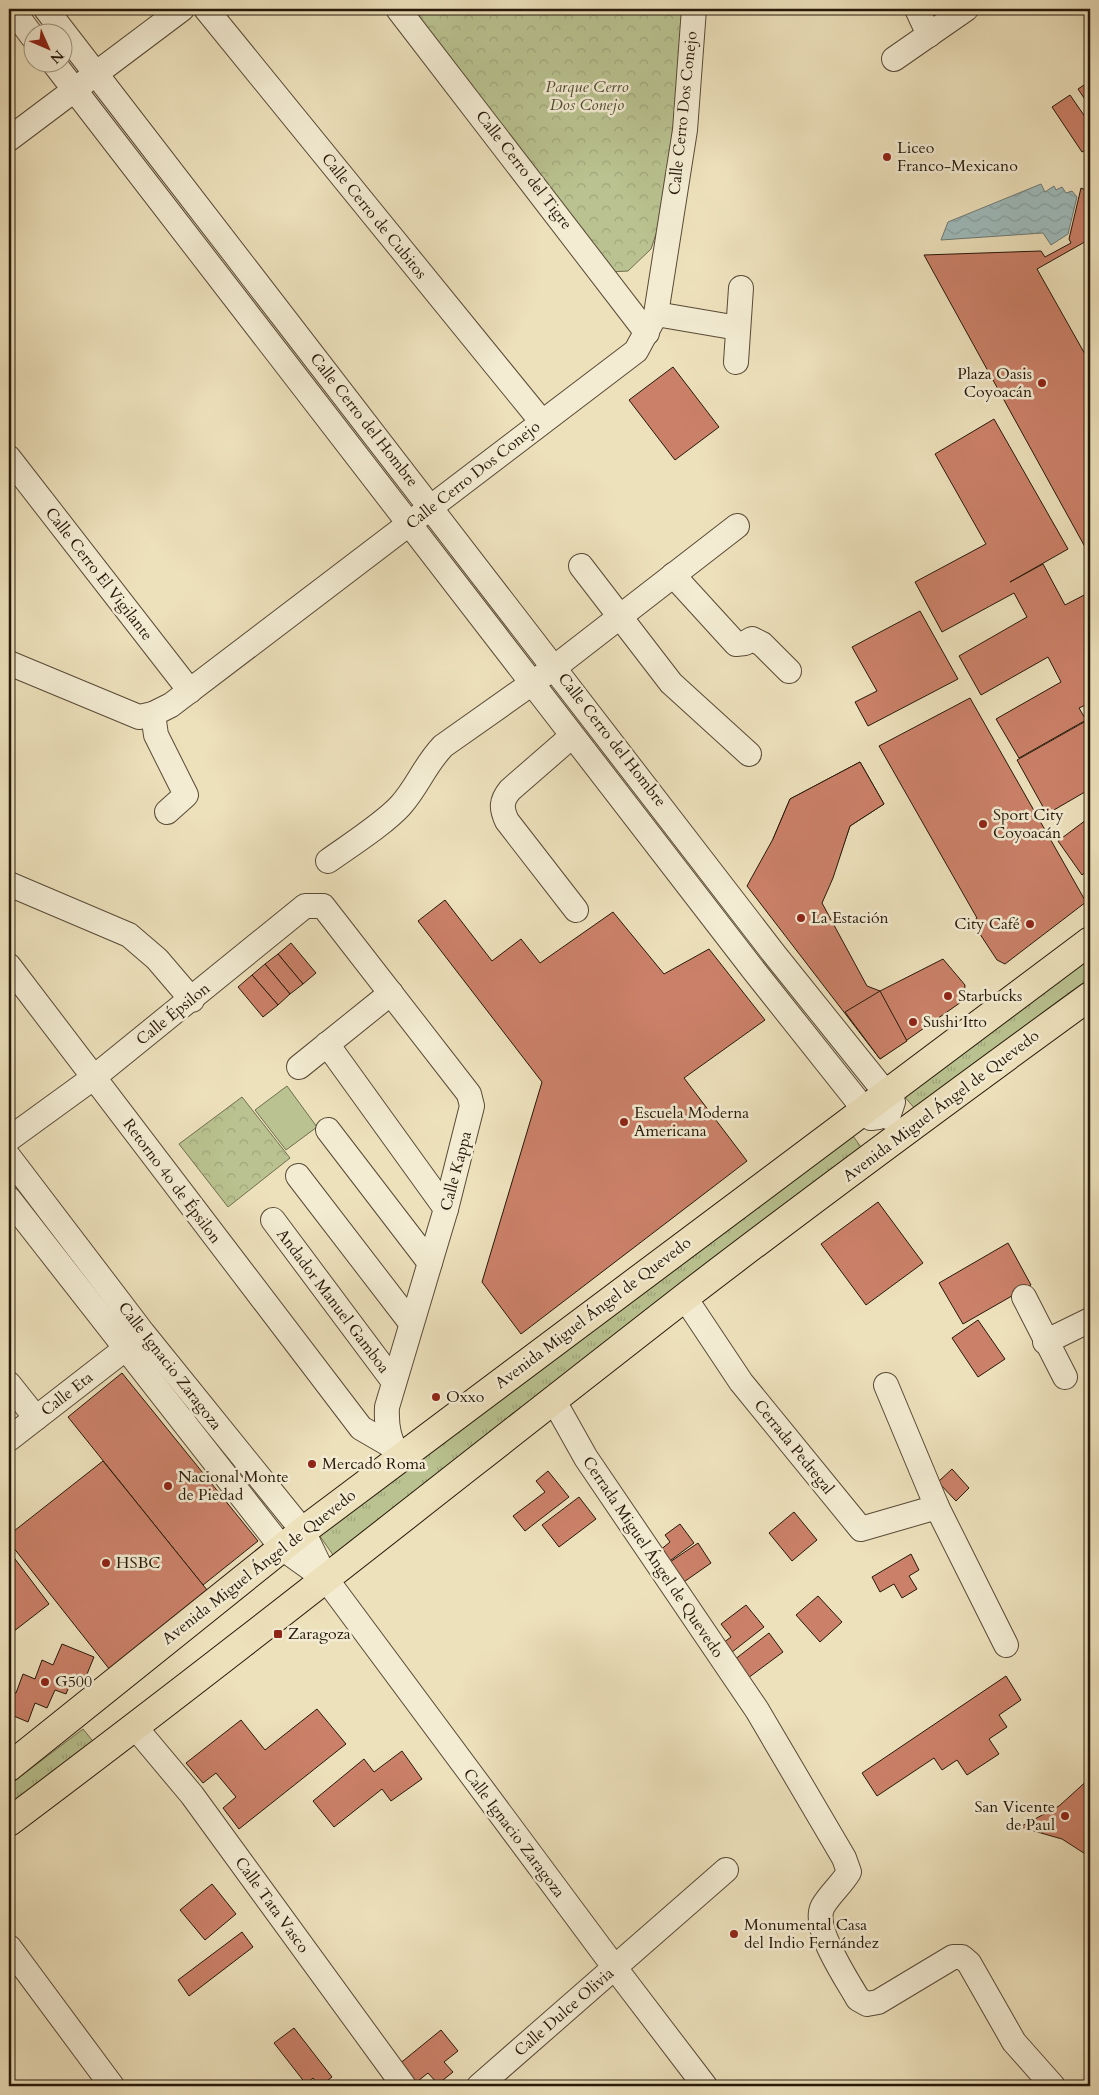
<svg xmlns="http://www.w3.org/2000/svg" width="1099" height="2095" font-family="Cardo,serif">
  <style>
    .grass { fill: url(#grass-tufts); stroke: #706d4c }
    .park { fill: url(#park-crowns); stroke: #706d4c }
    .pitch { fill: #b9c290; stroke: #706d4c }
    .water { fill: url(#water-waves); stroke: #6e7a74 }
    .building { fill: #cb8169; stroke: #261809 }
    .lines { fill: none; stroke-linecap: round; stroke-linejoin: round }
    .minor-casing { stroke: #584a36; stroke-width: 26 }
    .major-casing { stroke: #261809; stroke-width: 30 }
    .minor { stroke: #f3ecd3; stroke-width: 24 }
    .major { stroke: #ede1bc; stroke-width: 28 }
    .poi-dot { fill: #8f2418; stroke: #f3ecd3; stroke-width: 2 }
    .labels { text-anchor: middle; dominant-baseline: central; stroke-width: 5; stroke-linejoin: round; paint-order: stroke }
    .park-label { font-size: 16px; font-style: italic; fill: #524b32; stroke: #f3ecd3 }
    .street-label { font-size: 16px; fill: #261809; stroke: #f3ecd3 }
    .poi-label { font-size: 16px; fill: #261809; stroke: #f3ecd3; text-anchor: start }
  </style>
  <defs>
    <pattern id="grass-tufts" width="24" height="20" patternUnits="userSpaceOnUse" patternTransform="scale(1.25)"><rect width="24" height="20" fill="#b9c290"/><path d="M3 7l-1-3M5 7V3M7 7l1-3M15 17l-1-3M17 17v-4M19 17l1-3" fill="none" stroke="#9fa67b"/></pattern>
    <pattern id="park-crowns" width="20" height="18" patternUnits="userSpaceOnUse" patternTransform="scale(1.25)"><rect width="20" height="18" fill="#b9c290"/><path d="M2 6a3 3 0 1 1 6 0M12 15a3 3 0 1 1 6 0" fill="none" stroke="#9fa67b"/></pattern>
    <pattern id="water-waves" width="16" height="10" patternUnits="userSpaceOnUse" patternTransform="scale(1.25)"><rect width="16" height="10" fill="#9ebbbc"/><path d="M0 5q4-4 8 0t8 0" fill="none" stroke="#88a0a0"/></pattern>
  </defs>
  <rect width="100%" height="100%" fill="#ede1bc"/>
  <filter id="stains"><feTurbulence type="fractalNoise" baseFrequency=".004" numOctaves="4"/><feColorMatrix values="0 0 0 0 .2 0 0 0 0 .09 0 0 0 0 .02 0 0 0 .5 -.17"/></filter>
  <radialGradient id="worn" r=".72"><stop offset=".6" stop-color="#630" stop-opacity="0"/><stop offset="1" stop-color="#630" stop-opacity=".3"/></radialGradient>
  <!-- grass -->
  <g class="grass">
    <path d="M1090,958V981L916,1110L904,1096Z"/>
    <path d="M850,1132L864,1151L336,1559L319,1535Z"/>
    <path d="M83,1729L96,1745L9,1812V1785Z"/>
  </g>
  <!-- park -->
  <g class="park">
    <path d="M408,9H685L665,207L651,249L628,271L609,272Z"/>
    <path d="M242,1097L290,1158L228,1207L179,1144Z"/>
  </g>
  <!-- pitch -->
  <path class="pitch" d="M287,1086L317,1127L286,1150L255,1110Z"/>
  <!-- water -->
  <path class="water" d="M1041,184L1045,192L1054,186L1056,190L1062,187L1066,193L1072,191L1077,197L1068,234L1051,245L1043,233L941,240L948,222Z"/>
  <!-- building -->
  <g class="building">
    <path d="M1090,81V107L1078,89Z"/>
    <path d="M1070,95L1090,124V147L1082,152L1052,107Z"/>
    <path d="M1081,188L1090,192V239L1037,269L1090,363V556L924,255L1041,251L1045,257L1071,243L1069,239Z"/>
    <path d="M673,367L719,427L675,460L629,400Z"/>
    <path d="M994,419L1068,549L1010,582L1043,564L1065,605L1090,592V703L1079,708L1086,720L1019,758L996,719L1061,682L1048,657L981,695L959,656L1027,617L1014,593L942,632L915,582L986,544L935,454Z"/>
    <path d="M920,611L958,679L868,726L855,702L877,691L852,647Z"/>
    <path d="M970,698L1086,902L1005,964L997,960L972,922L977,918L879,746Z"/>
    <path d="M1086,721L1090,729V789L1047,814L1017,760Z"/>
    <path d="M860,762L884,804L850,826L838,861L773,839L790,799Z"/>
    <path d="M860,762L884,804L850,826L833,878L822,903L867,986L880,991L943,959L965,985L964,1000L880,1059L747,886L773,839L790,799Z"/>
    <path d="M1090,817V868L1082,875L1058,841Z"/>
    <path d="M445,900L492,961L521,939L540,963L613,912L664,974L709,949L765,1020L684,1078L747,1161L521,1334L482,1282L542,1082L418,921Z"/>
    <path d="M291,943L316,973L303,984L278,954Z"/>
    <path d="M278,954L303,984L290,994L265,964Z"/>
    <path d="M265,964L290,994L278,1005L252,975Z"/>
    <path d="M252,975L278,1005L263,1017L238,987Z"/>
    <path d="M880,991L907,1041L880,1059L845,1012Z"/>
    <path d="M878,1202L923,1263L866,1305L821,1244Z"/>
    <path d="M1008,1243L1031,1285L963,1324L939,1283Z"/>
    <path d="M978,1320L1005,1359L978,1377L952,1338Z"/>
    <path d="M122,1373L258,1541L203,1585L68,1417Z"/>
    <path d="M103,1461L216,1601L118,1680L9,1542V1535Z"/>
    <path d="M952,1469L969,1488L956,1501L938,1482Z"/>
    <path d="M548,1471L569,1497L525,1531L513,1516L545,1492L536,1481Z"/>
    <path d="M579,1497L596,1519L559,1547L542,1525Z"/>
    <path d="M794,1512L817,1540L792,1561L769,1533Z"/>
    <path d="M680,1524L694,1543L667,1563L659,1551L670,1542L665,1535Z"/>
    <path d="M698,1543L711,1563L681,1584L667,1564Z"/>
    <path d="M9,1551L49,1604L9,1635Z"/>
    <path d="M911,1554L919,1570L909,1576L917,1589L902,1598L894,1584L880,1592L872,1577Z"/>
    <path d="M818,1596L842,1622L820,1642L796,1615Z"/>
    <path d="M746,1605L764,1627L727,1656L719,1646L731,1637L721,1624Z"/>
    <path d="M769,1633L783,1652L748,1678L734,1660Z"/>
    <path d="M62,1644L94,1657L85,1679L74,1674L66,1694L55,1690L47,1708L35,1703L28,1722L9,1714V1690L16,1693L23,1674L35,1679L42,1660L53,1665Z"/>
    <path d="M1006,1676L1021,1700L999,1715L1007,1727L989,1739L999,1754L967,1775L957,1760L942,1770L934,1758L877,1796L862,1773Z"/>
    <path d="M317,1709L346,1744L239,1829L223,1808L236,1797L216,1773L203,1783L186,1763L241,1720L265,1750Z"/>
    <path d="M402,1751L422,1779L391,1801L382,1789L334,1827L313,1801L364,1759L374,1772Z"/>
    <path d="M1090,1778V1857L1062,1839L1020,1827L1059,1806Z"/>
    <path d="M212,1884L236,1914L205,1940L180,1910Z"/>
    <path d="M242,1932L253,1947L189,1996L178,1980Z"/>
    <path d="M294,2028L332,2077L320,2086L313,2078L306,2084L274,2043Z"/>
    <path d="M441,2030L458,2051L444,2062L453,2072L438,2084L428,2073L413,2085L398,2065Z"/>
  </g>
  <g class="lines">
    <defs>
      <g id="minor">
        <path d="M12,9L32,36"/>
        <path d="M46,9L775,955L893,1102L888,1117"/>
        <path d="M206,9L542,422"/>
        <path d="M398,9L647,333"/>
        <path d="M917,9L929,35"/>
        <path d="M894,59L966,9"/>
        <path d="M53,62L755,972L871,1118L879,1117"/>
        <path d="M9,139L182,9"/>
        <path d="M656,314L738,328"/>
        <path d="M736,362L741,288"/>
        <path d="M9,458L190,691"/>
        <path d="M581,566L671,683L749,754"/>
        <path d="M673,575L736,644L745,643L752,639L762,644L789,671"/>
        <path d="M9,663L139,717L153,714L171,705L636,351L656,314L685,130L694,9"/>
        <path d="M153,714L156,735L186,795L167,812"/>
        <path d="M572,736L510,790C501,801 501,808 507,821L576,910"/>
        <path d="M328,861C349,846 385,823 401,805C418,786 424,766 443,746L555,667L737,526"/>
        <path d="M9,884L129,935L157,959L192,1000"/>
        <path d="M9,966L361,1428L392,1446"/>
        <path d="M327,1044L446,1209"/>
        <path d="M299,1067L391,993"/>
        <path d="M328,1130L430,1263"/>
        <path d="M9,1139L93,1078L305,906H323L469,1094L472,1106L446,1209L387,1407C386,1427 389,1441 400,1458"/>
        <path d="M9,1157L143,1333L303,1531L326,1579L615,1968L705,2086"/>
        <path d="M298,1176L411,1323"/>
        <path d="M9,1199L282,1548L324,1578"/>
        <path d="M273,1220L394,1382"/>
        <path d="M1024,1297L1065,1377"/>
        <path d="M685,1298L741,1382L861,1529L937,1507"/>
        <path d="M1045,1342L1090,1320"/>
        <path d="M9,1384L36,1418"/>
        <path d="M886,1385L937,1507L1006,1645"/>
        <path d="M554,1401L586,1458L757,1710L844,1858L849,1872C842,1884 830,1894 823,1906C811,1928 847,1979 858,1999L867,2004L878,2002L953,1957H962L969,1963L1014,2042L1053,2086"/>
        <path d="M9,1439L125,1349"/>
        <path d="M135,1727L192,1795L404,2086"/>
        <path d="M9,1947L112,2086"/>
        <path d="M479,2086L726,1870"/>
      </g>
      <g id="major">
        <path d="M9,1767L303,1531L1090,941"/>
        <path d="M9,1822C237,1651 459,1473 684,1298C818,1195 954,1095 1090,996"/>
      </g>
    </defs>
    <!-- minor casing -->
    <use href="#minor" class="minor-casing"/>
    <!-- major casing -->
    <use href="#major" class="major-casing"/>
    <!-- minor -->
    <use href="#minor" class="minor"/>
    <!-- major -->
    <use href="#major" class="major"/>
  </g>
  <!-- markers -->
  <g class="poi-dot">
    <circle cx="887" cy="157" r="5"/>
    <circle cx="1042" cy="383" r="5"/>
    <circle cx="983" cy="824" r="5"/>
    <circle cx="801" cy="918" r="5"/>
    <circle cx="1030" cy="924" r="5"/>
    <circle cx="948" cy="996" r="5"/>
    <circle cx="913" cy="1022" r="5"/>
    <circle cx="624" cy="1122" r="5"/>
    <circle cx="436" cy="1397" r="5"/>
    <circle cx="312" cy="1464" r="5"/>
    <circle cx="168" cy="1486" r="5"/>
    <circle cx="106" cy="1563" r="5"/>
    <rect x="273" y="1629" width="10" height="10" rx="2.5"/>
    <circle cx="45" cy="1682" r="5"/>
    <circle cx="1065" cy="1816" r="5"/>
    <circle cx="734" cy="1934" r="5"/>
  </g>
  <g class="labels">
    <!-- park labels -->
    <g class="park-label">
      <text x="587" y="87">Parque Cerro<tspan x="587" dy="18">Dos Conejo</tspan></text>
    </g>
    <!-- street labels -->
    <g class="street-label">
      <text transform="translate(683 113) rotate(-84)">Calle Cerro Dos Conejo</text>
      <text transform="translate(524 170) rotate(52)">Calle Cerro del Tigre</text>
      <text transform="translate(374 216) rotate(51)">Calle Cerro de Cubitos</text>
      <text transform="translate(364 420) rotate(52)">Calle Cerro del Hombre</text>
      <text transform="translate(473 475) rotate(-38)">Calle Cerro Dos Conejo</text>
      <text transform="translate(99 574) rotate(52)">Calle Cerro El Vigilante</text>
      <text transform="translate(612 740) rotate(52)">Calle Cerro del Hombre</text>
      <text transform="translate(173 1014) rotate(-39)">Calle Épsilon</text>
      <text transform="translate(941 1106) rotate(-37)">Avenida Miguel Ángel de Quevedo</text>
      <text transform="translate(456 1171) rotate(-75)">Calle Kappa</text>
      <text transform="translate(172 1181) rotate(53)">Retorno 4o de Épsilon</text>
      <text transform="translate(333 1301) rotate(53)">Andador Manuel Gamboa</text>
      <text transform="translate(593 1313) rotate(-37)">Avenida Miguel Ángel de Quevedo</text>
      <text transform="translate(170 1366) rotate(52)">Calle Ignacio Zaragoza</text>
      <text transform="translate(67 1394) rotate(-38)">Calle Eta</text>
      <text transform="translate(794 1447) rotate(51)">Cerrada Pedregal</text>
      <text transform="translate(653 1557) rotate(56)">Cerrada Miguel Ángel de Quevedo</text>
      <text transform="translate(259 1567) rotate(-38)">Avenida Miguel Ángel de Quevedo</text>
      <text transform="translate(514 1833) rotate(53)">Calle Ignacio Zaragoza</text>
      <text transform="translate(272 1905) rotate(54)">Calle Tata Vasco</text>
      <text transform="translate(564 2012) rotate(-41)">Calle Dulce Olivia</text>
    </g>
    <!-- poi labels -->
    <g class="poi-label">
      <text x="897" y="148">Liceo<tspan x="897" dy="18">Franco-Mexicano</tspan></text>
      <text x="1032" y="374" text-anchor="end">Plaza Oasis<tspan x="1032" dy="18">Coyoacán</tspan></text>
      <text x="993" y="815">Sport City<tspan x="993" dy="18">Coyoacán</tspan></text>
      <text x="811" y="918">La Estación</text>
      <text x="1020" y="924" text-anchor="end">City Café</text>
      <text x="958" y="996">Starbucks</text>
      <text x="923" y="1022">Sushi Itto</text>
      <text x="634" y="1113">Escuela Moderna<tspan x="634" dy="18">Americana</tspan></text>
      <text x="446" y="1397">Oxxo</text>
      <text x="322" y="1464">Mercado Roma</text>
      <text x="178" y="1477">Nacional Monte<tspan x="178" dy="18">de Piedad</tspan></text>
      <text x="116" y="1563">HSBC</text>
      <text x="288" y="1634">Zaragoza</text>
      <text x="55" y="1682">G500</text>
      <text x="1055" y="1807" text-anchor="end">San Vicente<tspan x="1055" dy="18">de Paul</tspan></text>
      <text x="744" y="1925">Monumental Casa<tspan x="744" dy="18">del Indio Fernández</tspan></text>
    </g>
  </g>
  <!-- margin -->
  <rect width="1099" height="2095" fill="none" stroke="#ede1bc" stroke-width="30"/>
  <rect x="10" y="10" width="1079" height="2075" fill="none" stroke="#261809" stroke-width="2.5"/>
  <rect x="15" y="15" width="1069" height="2065" fill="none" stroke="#261809"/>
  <!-- north arrow -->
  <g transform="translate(48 48) rotate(135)"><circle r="24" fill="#f3ecd3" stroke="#a19782"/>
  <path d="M0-4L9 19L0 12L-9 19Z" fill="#8f2418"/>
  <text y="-8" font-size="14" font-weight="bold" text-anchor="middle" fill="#261809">N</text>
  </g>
  <rect width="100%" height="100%" filter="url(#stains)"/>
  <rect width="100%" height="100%" fill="url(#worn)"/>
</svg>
